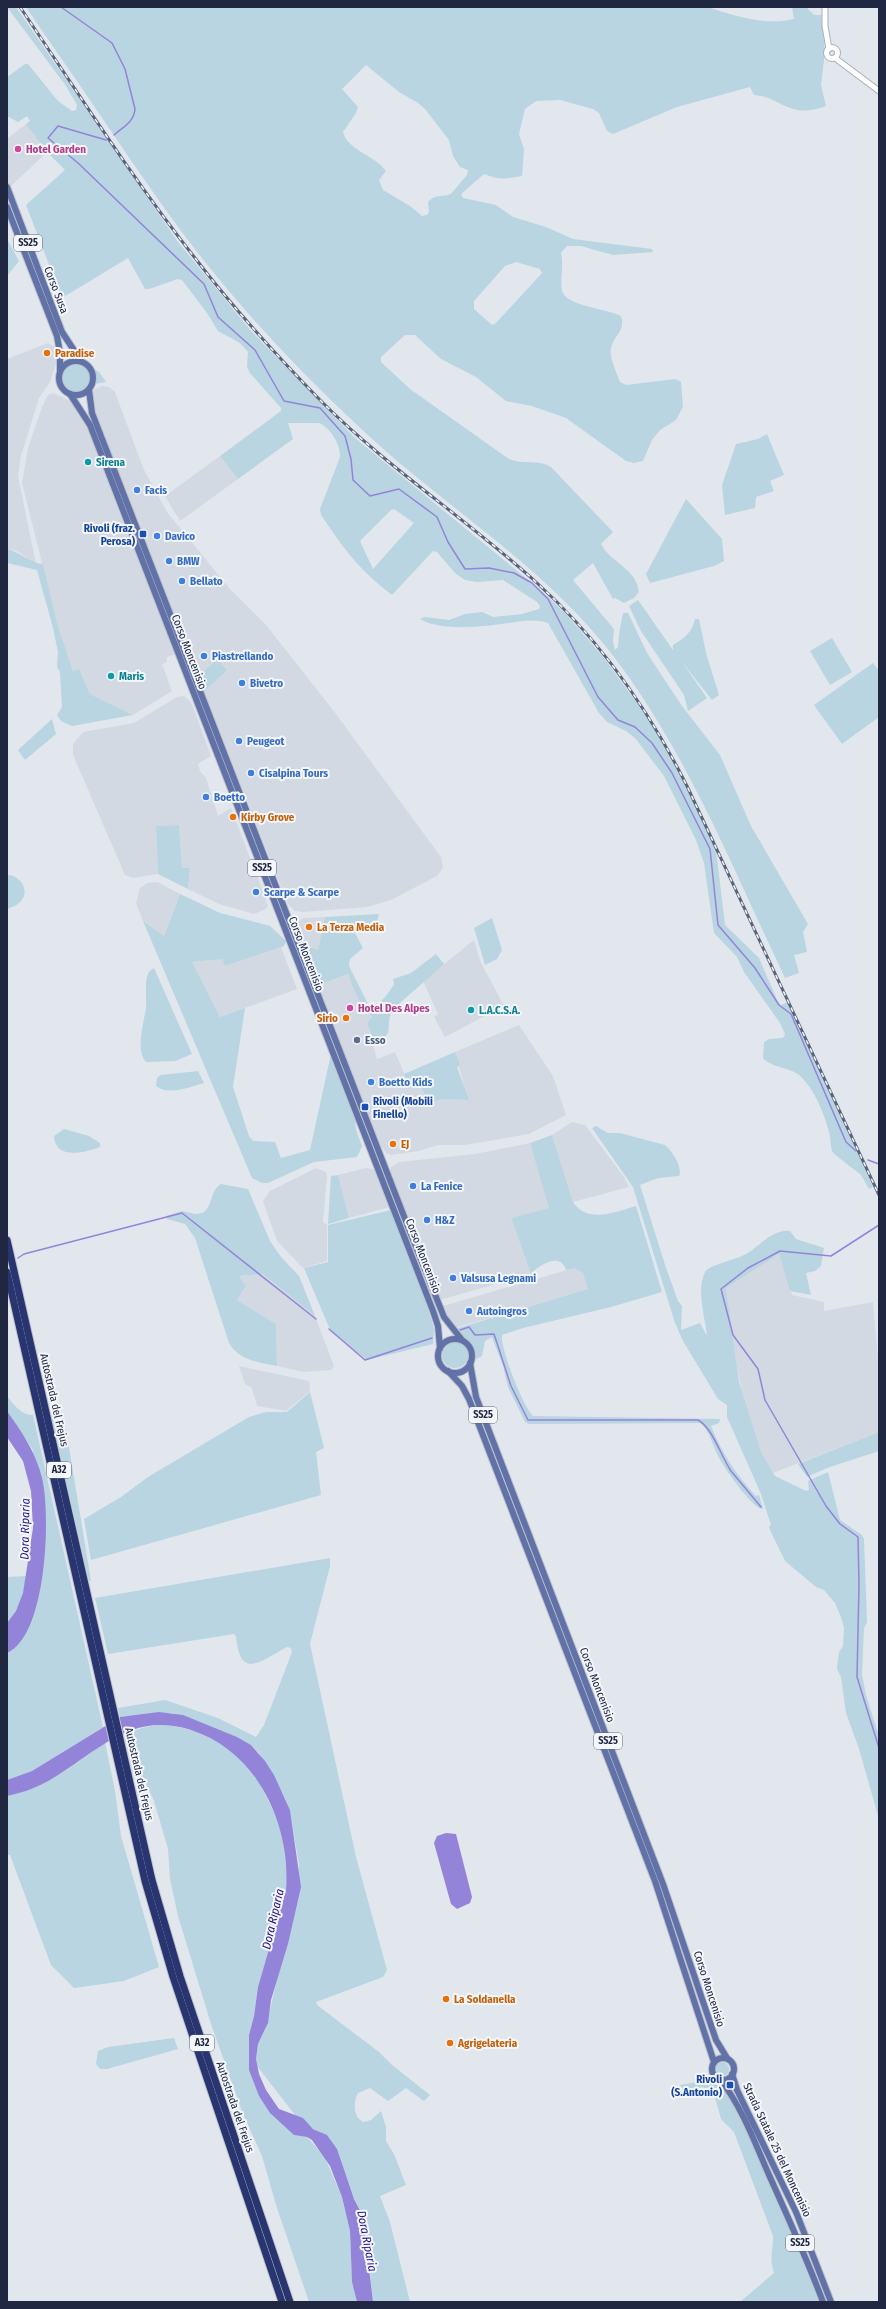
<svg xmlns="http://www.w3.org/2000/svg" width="886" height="2309" font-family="'Fira Sans Condensed',sans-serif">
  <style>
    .built { fill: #d3d9e2 }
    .green { fill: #b8d5e1; fill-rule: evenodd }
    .water { fill: #9384d9 }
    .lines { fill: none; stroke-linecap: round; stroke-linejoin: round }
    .stream { stroke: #9384d9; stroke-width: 1.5 }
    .tertiary-casing { stroke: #a8aeba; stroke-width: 7 }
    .primary-casing { stroke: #c1c3ca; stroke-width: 8 }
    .motorway-casing { stroke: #c1c3ca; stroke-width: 9 }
    .tertiary { stroke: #fff; stroke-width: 5 }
    .primary { stroke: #6172a8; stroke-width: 6 }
    .motorway { stroke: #283570; stroke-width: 7 }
    .rail-casing { stroke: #5a637c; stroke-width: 3 }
    .rail { stroke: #f3f6fa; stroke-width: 1.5; stroke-dasharray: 4.5; stroke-linecap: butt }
    .hotel-dot { fill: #d1479c; stroke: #f3f6fa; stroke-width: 1.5 }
    .food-dot { fill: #e8710a; stroke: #f3f6fa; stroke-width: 1.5 }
    .culture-dot { fill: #0f9aa8; stroke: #f3f6fa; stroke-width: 1.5 }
    .shop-dot { fill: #3f7fe0; stroke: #f3f6fa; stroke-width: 1.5 }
    .transit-dot { fill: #1a4fb4; stroke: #f3f6fa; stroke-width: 1.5 }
    .service-dot { fill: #5c6f8a; stroke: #f3f6fa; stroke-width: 1.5 }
    .labels { text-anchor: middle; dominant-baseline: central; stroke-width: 4; stroke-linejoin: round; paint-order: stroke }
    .shield { fill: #f3f6fa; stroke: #5f6678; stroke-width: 1 }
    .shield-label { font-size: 10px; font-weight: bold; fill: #202841 }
    .hotel-label { font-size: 11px; font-weight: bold; fill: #b23c85; stroke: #f3f6fa; text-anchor: start }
    .street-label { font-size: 11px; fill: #202841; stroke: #f3f6fa }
    .food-label { font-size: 11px; font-weight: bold; fill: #c56008; stroke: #f3f6fa; text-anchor: start }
    .culture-label { font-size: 11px; font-weight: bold; fill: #0d838f; stroke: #f3f6fa; text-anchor: start }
    .shop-label { font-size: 11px; font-weight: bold; fill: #366cbe; stroke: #f3f6fa; text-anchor: start }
    .transit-label { font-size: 11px; font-weight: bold; fill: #164399; stroke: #f3f6fa; text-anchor: end }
    .service-label { font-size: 11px; font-weight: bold; fill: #4e5e75; stroke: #f3f6fa; text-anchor: start }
    .water-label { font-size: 12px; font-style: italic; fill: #281384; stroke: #f3f6fa }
  </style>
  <rect width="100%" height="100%" fill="#e2e7ee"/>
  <!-- built -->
  <g class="built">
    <path d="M26,124L47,152L10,187L7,178V139Z"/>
    <path d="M48,343L55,347L56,364L50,382L39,398L21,456L18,476L36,564L17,551L7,549V359Z"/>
    <path d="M102,386L109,387L115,392L144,470L167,512L230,589L266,625L336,714L441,857L443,868L437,876L391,900L367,907L303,912L295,911L288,904L204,692L227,670L217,659L198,677L93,407L91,395L95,389Z"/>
    <path d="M53,393L70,401L88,427L176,654L167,657V662L162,664L172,691L133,715L90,694L79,669L73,671L57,623L22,483L28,448L42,407L48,395Z"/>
    <path d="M220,456L238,479L180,521L165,496Z"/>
    <path d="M184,696L191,702L211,756L198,764L200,771L206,778L218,816L231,808L268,905L266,909L254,914L219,904L188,889L190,868H182L179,825L156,826L158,874L133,878L125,875L73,755V744L83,732L134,723L177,697Z"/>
    <path d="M157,882L180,894L164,936L143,921L136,903L140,888L147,883Z"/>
    <path d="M325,917L318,951L302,945L296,929L298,921L304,918Z"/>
    <path d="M474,940L480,961L504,1006L445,1037L434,1017L438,1014L423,981Z"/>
    <path d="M281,947L297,989L220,1017L192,962L222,959L225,966Z"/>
    <path d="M348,974L357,996L365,1011L372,1017L367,1023L377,1059L395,1052L410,1087L420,1084L429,1104L442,1099L468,1100L455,1052L519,1025L553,1076L566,1115L529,1134L465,1145H438L419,1151L391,1155L386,1153L380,1145L318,985Z"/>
    <path d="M572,1122L585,1125L624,1177L629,1187L573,1202L552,1135Z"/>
    <path d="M530,1143L550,1208L511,1218L531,1274L440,1300L390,1171L391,1167L399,1162L475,1154Z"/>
    <path d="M316,1168L326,1172L327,1176L323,1222L327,1225V1261L303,1268L277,1241L263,1201L270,1191Z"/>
    <path d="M366,1168L376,1170L390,1207L349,1218L338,1175Z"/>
    <path d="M779,1254L792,1295L824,1302V1311L873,1302L879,1371V1432L773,1473L761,1452L744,1402L736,1362L726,1288Z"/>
    <path d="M574,1268L583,1273L589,1289L455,1328L443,1306Z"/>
    <path d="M263,1274L315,1316L334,1366L332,1370L303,1372L277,1366L276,1324L237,1300L246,1286L239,1276Z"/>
    <path d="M239,1366L309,1381L310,1391L286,1411L257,1406L252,1388L245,1384Z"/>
  </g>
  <!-- green -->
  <g class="green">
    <path d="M7,7H16L178,242L252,332L355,438L544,593L566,614L604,658L653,725L680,774L716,850L725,925L759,958L778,1002L781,1005L788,1002L873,1187L869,1189L861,1175L833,1153C830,1147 831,1139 829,1132C824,1113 814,1088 799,1075C789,1067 772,1068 763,1058L764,1042L769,1039L783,1038L785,1034L780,1023L744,972L737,957L714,933L704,863L696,840L664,776L635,738L626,731L607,722L599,713L548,623C533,618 518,622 502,624C480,627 440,631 420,619L425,617L449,620L465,614L482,612L493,617L522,614L539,609L540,606L537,602L503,580L477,582L465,580L455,573L437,552L433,551L392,595C357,568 345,550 321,515L320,509L340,457C341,445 330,427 319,423H288L293,439L238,479L220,456L281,411V408L250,373L247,367L248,352L240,343L218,331L207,313L182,280L178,279L149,289H145L128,258L62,298L26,205L65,170L47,152L26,124L30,121L27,116L18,122L7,116V77L25,64H28L58,101L72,111L76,110L77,105L66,86ZM394,509L414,523L373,569L360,541L391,510Z"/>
    <path d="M26,7H708C734,16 766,26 794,19L792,7H806L814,15H821L825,52L821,85L826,106C788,120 784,98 754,95L750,87L677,107L613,134L607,131L599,113L593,109L560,100L536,101L525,109L519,134L524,149L522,176C507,179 498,180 484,174L461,194L463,198L496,205L513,217L546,227L573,239L652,249L653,252L613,255L581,246H567L561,253C564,266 560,279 562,291C566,306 608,309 621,316C626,331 614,335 611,348C609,358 617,373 620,382L626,385L675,379L681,382L683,407L676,420L660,430L652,440L643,461L634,463L626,461L566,418L532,406L506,401L476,377L441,359L415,335H405L381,357V362L410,389L509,459C524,465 538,459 551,467L613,532L601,544C611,563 636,568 639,592L634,598L624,603L615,598L613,599L593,563L573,580L614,629L613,642L615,650L618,647L619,634L623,613H628L647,653L682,706L720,755L751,826L808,924L803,932L807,952L794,955L799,973L785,978C732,867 686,750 611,653C539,561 438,503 355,423C305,376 257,326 214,273C173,223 137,169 100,115C76,79 50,43 26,7ZM366,65L399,92L418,103L425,109L449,140L453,156L460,167L468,170L467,175L451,194C442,197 435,194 428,202L429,212L427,215L422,216L410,206L383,190L379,180L386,171C376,156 347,150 343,132L356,113L358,107L342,89ZM516,262L540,269L542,273L495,324L492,325L474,309V301L505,266Z"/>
    <path d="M7,239L19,261L7,276Z"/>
    <circle cx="76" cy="378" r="14"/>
    <path d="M92,368L99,372L106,382L95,384L96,377Z"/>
    <path d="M767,434L784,475L770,481L774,491L756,497L755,508L725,515L722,485L736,444L758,439Z"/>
    <path d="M686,499L722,539L724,561L714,566L650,583L646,574Z"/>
    <path d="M7,549C20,552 32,564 43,564L57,623L73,671L79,669L90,694L133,715L72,726L61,721L57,715L62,707L60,672L57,667L58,652L53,628L37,570L7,563Z"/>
    <path d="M638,600L673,650V645C684,638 692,633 695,619H699L706,653L719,695L712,700L682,662L707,698L688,711L684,695L641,631L629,606Z"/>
    <path d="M832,638L852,672L830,685L810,651Z"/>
    <path d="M217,659L227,670L204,692L198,677Z"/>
    <path d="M873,663L879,671V717L842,744L814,705Z"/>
    <path d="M52,719L56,734L25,760L18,750Z"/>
    <path d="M179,825L182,868H190L188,889L158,874L156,826Z"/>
    <path d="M8,875C22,876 31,893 19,903C16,906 11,907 7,909Z"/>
    <path d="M180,894L220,913L270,926L286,941L284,946L225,966L222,959L192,962L220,1017L245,1008L233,1087L249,1136L253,1141L275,1142L281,1158L310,1150L331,1054L355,1116L356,1130L362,1146L357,1157L314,1162L268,1183H262L252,1178L143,921L164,936Z"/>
    <path d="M379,914L377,922L355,933L363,948L350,959L349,966L369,1006C380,1006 389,993 394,984L393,979L411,973L436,954L444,964L393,1009C383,1026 398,1033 374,1044L367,1023L372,1017C359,1005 354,990 348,974L318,985L302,945L318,950L325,917Z"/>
    <path d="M492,918L502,950L497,959L485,965L474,928Z"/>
    <path d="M154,968L192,1054L175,1061L146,1062C135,1050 144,1022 146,1008C147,997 144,984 148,974C149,971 152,969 154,968Z"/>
    <path d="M455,1052L460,1065L457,1067L469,1100L442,1099L429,1104L420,1084L410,1088L404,1074Z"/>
    <path d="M198,1071L204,1083C191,1087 167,1096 156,1086L157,1078L161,1075Z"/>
    <path d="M596,1126L608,1133H620L665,1145C672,1151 683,1167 679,1176L658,1178L640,1185L665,1265L678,1301L682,1306L681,1330L700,1323L707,1336C705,1316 696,1290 705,1272C709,1265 734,1260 742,1256C758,1249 771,1229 790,1231L796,1239L824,1248L821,1266L815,1271L806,1273L811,1295L790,1291L779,1254L726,1288L739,1382L761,1452L775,1476L806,1491L809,1490L808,1481L828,1472L840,1520L862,1535L864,1539L867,1622L864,1628L862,1675L866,1695L879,1736V1819L859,1749L846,1713L841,1677L837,1669L839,1652L843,1646L844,1628L841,1617L835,1603L824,1590L816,1587L785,1561L770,1530L769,1526L771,1525L761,1494L727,1417V1405L718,1399L683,1341L675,1323L633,1187L592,1128Z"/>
    <path d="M64,1129L89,1136L100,1143V1147C85,1153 55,1160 54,1136Z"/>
    <path d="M552,1135L573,1202C587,1224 616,1212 636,1206L662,1292L611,1307L523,1328L502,1335C500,1348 523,1407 533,1416L720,1419L719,1423L711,1426C722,1453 736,1475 756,1496L759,1495L763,1509C753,1510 723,1466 718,1456C713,1446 709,1429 700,1423L529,1424L525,1422L508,1387L503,1366L492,1337L485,1341L482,1356L474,1360L472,1345L455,1329L588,1289L583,1273L574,1268L566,1270C565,1267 563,1263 560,1262C553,1257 535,1268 531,1274L511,1218L549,1208L530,1143Z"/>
    <path d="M338,1175L349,1218L328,1224L331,1176Z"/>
    <path d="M221,1184L248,1189L270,1241L281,1257L299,1276L315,1316L263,1274L239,1276L246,1286L237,1300L276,1324L277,1366C258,1362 240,1361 229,1343L195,1238L185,1224L167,1219L166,1216L182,1211L195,1214L203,1213C213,1206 210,1190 221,1184Z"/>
    <path d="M391,1210L429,1311L434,1329L433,1344L367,1360L331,1332L304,1268L328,1262V1225Z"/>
    <circle cx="455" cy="1355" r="13"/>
    <path d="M310,1392L324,1448L316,1452L321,1495L91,1560L84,1519L121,1497L148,1477L249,1417L266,1412H287Z"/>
    <path d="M7,1396C13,1404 22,1416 33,1415L103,1727L32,1771L7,1780V1653C23,1646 30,1623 35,1608L33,1450L7,1411Z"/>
    <path d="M51,1415L60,1427L66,1429L91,1581H89Z"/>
    <path d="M879,1432V1451L827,1468L807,1477L798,1464Z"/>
    <path d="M330,1558V1566L310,1644L356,1857L387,1970L383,1977L316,2002L317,2005L379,2052L392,2065L430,2095L424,2101L406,2088L388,2101L370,2088L358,2093C353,2103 353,2116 363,2122L371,2120L381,2111L386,2127V2141L394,2154L406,2185L380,2196L390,2222L410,2302H373L365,2223L361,2212L321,2132C310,2129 305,2120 295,2115L257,2066L256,2059L258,2044L266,2028L277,1979L288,1944L295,1908L299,1865L290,1810L284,1796L259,1753L251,1745L237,1737L172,1713L120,1717L118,1708L165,1700L218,1718L256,1737L264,1725L292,1652L291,1648L287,1647C261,1661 240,1681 236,1636L234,1634L108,1654L95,1598Z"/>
    <path d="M27,1576C24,1592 20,1611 7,1623V1577Z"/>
    <path d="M166,1724L202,1733L222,1744L240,1759L259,1782L277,1818L282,1831L287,1876L286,1890L258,1987L254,2016L249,2035V2070L294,2135L307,2137L324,2156L342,2197L350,2231L352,2282L357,2302H309L276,2205L262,2156L243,2114L211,2024L178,1916L170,1879L168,1849L154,1801L143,1777L133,1774L124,1734L145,1727Z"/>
    <path d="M105,1742L115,1791L121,1836L159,1967L124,1981L74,1988L51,1965L10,1855H7V1796C41,1790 78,1763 105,1742Z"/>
    <path d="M174,2038L178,2049L107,2069H100L96,2064L98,2051L108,2047Z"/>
    <circle cx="722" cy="2069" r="7"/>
    <path d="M709,2080L724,2089L748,2133L796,2244L819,2302H740L774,2273C769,2257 773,2252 773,2236L734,2132L721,2119L714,2094L703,2087L683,2090L680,2085Z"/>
  </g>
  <!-- water -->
  <g class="water">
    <path d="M7,1411C22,1432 36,1453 42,1478C51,1514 47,1636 7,1653V1623L16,1611L23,1593L33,1528L31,1491L23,1461L7,1437Z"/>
    <path d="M159,1712L183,1715L237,1737L251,1745L265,1761L274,1775L290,1810L301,1887L288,1944L271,2000L268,2023L258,2044L256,2059L259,2074L266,2090L279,2109L303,2118L313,2129L327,2135L337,2149L354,2199L363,2216L373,2302H357L352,2282L350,2231L342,2197L330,2166L312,2140L307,2137L294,2135L270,2113L259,2096L249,2070V2035L254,2016L258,1987L286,1890C291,1824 257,1751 191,1730C171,1724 152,1723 132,1730C85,1748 60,1786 7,1796V1780L32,1771L120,1717Z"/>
    <path d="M446,1833L456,1834L472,1897L470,1903L457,1909L451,1904L434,1843L437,1836Z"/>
  </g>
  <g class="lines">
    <!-- stream -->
    <g class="stream">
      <path d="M61,7L112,43L125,69L135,109C134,122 123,127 114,135"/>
      <path d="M106,140L58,126L48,138L78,163L204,284L218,317L255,350L284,401L320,408L345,436L351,459L353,480L370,496L399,489L437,517L448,542L465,569L489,568L514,573L532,583L548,599L598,697L618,720L635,727L652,743L672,773L710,849L718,925L755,968L779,1005L791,1014L846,1142L856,1151"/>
      <path d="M868,1160L879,1164"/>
      <path d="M879,1225L831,1256L780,1251L748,1268L721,1289L733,1335L758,1369L765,1400L826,1506L840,1524L858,1537L859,1585L857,1677L879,1748"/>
      <path d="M18,1258L24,1254L182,1213L316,1319"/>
      <path d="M329,1329L365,1360L432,1338"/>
      <path d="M460,1330L469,1327L475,1335L494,1334L511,1386L528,1420H698C712,1427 721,1456 731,1471C741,1483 751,1495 761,1507"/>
    </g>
    <defs>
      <g id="tertiary">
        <path d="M825,7V26L829,49"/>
        <circle cx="832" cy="53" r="5.5"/>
        <path d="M835,58L879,91"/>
      </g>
      <g id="primary">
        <path d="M7,187L62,332L81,361"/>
        <path d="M7,207L57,336L60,353V372"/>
        <circle cx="76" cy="378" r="17"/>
        <path d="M89,390L92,413L412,1237L444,1317L462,1340"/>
        <path d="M70,394L90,425L433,1311L438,1326L440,1348"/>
        <circle cx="455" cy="1356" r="17"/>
        <path d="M470,1363L476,1397L663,1884L716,2040L727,2058"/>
        <path d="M448,1371L462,1386L469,1399L655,1881L714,2062"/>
        <circle cx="723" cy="2069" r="11"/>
        <path d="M732,2074L737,2090L796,2212L831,2302"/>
        <path d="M720,2079C742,2107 755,2143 769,2175C788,2217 807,2259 823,2302"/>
      </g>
      <g id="motorway">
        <path d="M7,1240L152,1880L180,1976L290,2302"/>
        <path d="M7,1272L145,1881L173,1977L282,2302"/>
      </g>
    </defs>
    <!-- tertiary casing -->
    <use href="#tertiary" class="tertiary-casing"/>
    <!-- primary casing -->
    <use href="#primary" class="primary-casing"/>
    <!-- motorway casing -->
    <use href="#motorway" class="motorway-casing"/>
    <!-- tertiary -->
    <use href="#tertiary" class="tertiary"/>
    <!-- primary -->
    <use href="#primary" class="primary"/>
    <!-- motorway -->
    <use href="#motorway" class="motorway"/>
    <defs>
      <path id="rail" d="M20,7C77,91 132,178 195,258C234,309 277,356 322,402C389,469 468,520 537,583C600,640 649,710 687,786L879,1195"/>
    </defs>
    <!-- rail casing -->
    <use href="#rail" class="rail-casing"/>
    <!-- rail -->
    <use href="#rail" class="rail"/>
  </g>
  <!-- markers -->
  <g class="hotel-dot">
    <circle cx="18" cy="149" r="4"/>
    <circle cx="350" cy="1008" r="4"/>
  </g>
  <g class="food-dot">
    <circle cx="47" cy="353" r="4"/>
    <circle cx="233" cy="817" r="4"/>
    <circle cx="309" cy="927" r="4"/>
    <circle cx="346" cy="1018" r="4"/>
    <circle cx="393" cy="1144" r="4"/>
    <circle cx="446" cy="1999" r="4"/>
    <circle cx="450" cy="2043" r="4"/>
  </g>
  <g class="culture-dot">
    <circle cx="88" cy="462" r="4"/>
    <circle cx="111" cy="676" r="4"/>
    <circle cx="471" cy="1010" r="4"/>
  </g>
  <g class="shop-dot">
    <circle cx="137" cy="490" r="4"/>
    <circle cx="157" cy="536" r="4"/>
    <circle cx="169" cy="561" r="4"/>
    <circle cx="182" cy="581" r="4"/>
    <circle cx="204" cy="656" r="4"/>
    <circle cx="242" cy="683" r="4"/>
    <circle cx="239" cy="741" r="4"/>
    <circle cx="251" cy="773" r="4"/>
    <circle cx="206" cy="797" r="4"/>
    <circle cx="256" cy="892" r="4"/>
    <circle cx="371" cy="1082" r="4"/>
    <circle cx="413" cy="1186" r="4"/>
    <circle cx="427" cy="1220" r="4"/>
    <circle cx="453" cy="1278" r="4"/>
    <circle cx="469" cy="1311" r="4"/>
  </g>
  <g class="transit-dot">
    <rect x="139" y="530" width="8" height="8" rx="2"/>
    <rect x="361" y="1103" width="8" height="8" rx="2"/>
    <rect x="726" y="2081" width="8" height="8" rx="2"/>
  </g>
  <circle class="service-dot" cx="357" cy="1040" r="4"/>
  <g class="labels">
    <!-- shield labels -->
    <g class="shield">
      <rect x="14" y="235" width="28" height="16" rx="3"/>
      <rect x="248" y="860" width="28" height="16" rx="3"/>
      <rect x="469" y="1407" width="28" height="16" rx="3"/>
      <rect x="47" y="1462" width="24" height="16" rx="3"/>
      <rect x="594" y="1733" width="28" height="16" rx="3"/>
      <rect x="190" y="2035" width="24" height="16" rx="3"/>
      <rect x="786" y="2235" width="28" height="16" rx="3"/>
    </g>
    <g class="shield-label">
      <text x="28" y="243">SS25</text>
      <text x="262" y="868">SS25</text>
      <text x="483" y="1415">SS25</text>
      <text x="59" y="1470">A32</text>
      <text x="608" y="1741">SS25</text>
      <text x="202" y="2043">A32</text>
      <text x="800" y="2243">SS25</text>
    </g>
    <!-- hotel labels -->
    <g class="hotel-label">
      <text x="26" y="149">Hotel Garden</text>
      <text x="358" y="1008">Hotel Des Alpes</text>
    </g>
    <!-- street labels -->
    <g class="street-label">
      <text transform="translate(56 290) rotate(69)">Corso Susa</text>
      <text transform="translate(189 652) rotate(69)">Corso Moncenisio</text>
      <text transform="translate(306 954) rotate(69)">Corso Moncenisio</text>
      <text transform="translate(423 1256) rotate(69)">Corso Moncenisio</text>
      <text transform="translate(54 1400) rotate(77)">Autostrada del Frejus</text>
      <text transform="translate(597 1685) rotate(69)">Corso Moncenisio</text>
      <text transform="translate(139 1774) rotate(77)">Autostrada del Frejus</text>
      <text transform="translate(709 1989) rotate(72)">Corso Moncenisio</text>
      <text transform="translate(235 2107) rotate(71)">Autostrada del Frejus</text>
      <text transform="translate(777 2150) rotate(65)">Strada Statale 25 del Moncenisio</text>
    </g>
    <!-- food labels -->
    <g class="food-label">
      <text x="55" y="353">Paradise</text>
      <text x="241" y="817">Kirby Grove</text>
      <text x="317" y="927">La Terza Media</text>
      <text x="338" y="1018" text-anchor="end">Sirio</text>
      <text x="401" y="1144">EJ</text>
      <text x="454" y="1999">La Soldanella</text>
      <text x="458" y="2043">Agrigelateria</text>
    </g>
    <!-- culture labels -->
    <g class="culture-label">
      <text x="96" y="462">Sirena</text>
      <text x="119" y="676">Maris</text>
      <text x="479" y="1010">L.A.C.S.A.</text>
    </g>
    <!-- shop labels -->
    <g class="shop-label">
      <text x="145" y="490">Facis</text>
      <text x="165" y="536">Davico</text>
      <text x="177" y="561">BMW</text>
      <text x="190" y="581">Bellato</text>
      <text x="212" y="656">Piastrellando</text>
      <text x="250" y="683">Bivetro</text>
      <text x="247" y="741">Peugeot</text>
      <text x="259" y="773">Cisalpina Tours</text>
      <text x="214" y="797">Boetto</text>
      <text x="264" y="892">Scarpe &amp; Scarpe</text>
      <text x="379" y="1082">Boetto Kids</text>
      <text x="421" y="1186">La Fenice</text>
      <text x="435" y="1220">H&amp;Z</text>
      <text x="461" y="1278">Valsusa Legnami</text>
      <text x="477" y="1311">Autoingros</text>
    </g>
    <!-- transit labels -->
    <g class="transit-label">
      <text x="135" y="528">Rivoli (fraz.<tspan x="135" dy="13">Perosa)</tspan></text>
      <text x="373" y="1101" text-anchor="start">Rivoli (Mobili<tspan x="373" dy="13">Finello)</tspan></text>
      <text x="722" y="2079">Rivoli<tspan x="722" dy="13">(S.Antonio)</tspan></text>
    </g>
    <!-- service labels -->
    <g class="service-label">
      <text x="365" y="1040">Esso</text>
    </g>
    <!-- water labels -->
    <g class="water-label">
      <text transform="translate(25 1529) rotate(-89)">Dora Riparia</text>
      <text transform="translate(273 1919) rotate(-77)">Dora Riparia</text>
      <text transform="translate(367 2241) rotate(79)">Dora Riparia</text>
    </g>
  </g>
  <!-- border -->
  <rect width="886" height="2309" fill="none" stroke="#202841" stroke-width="16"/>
</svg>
